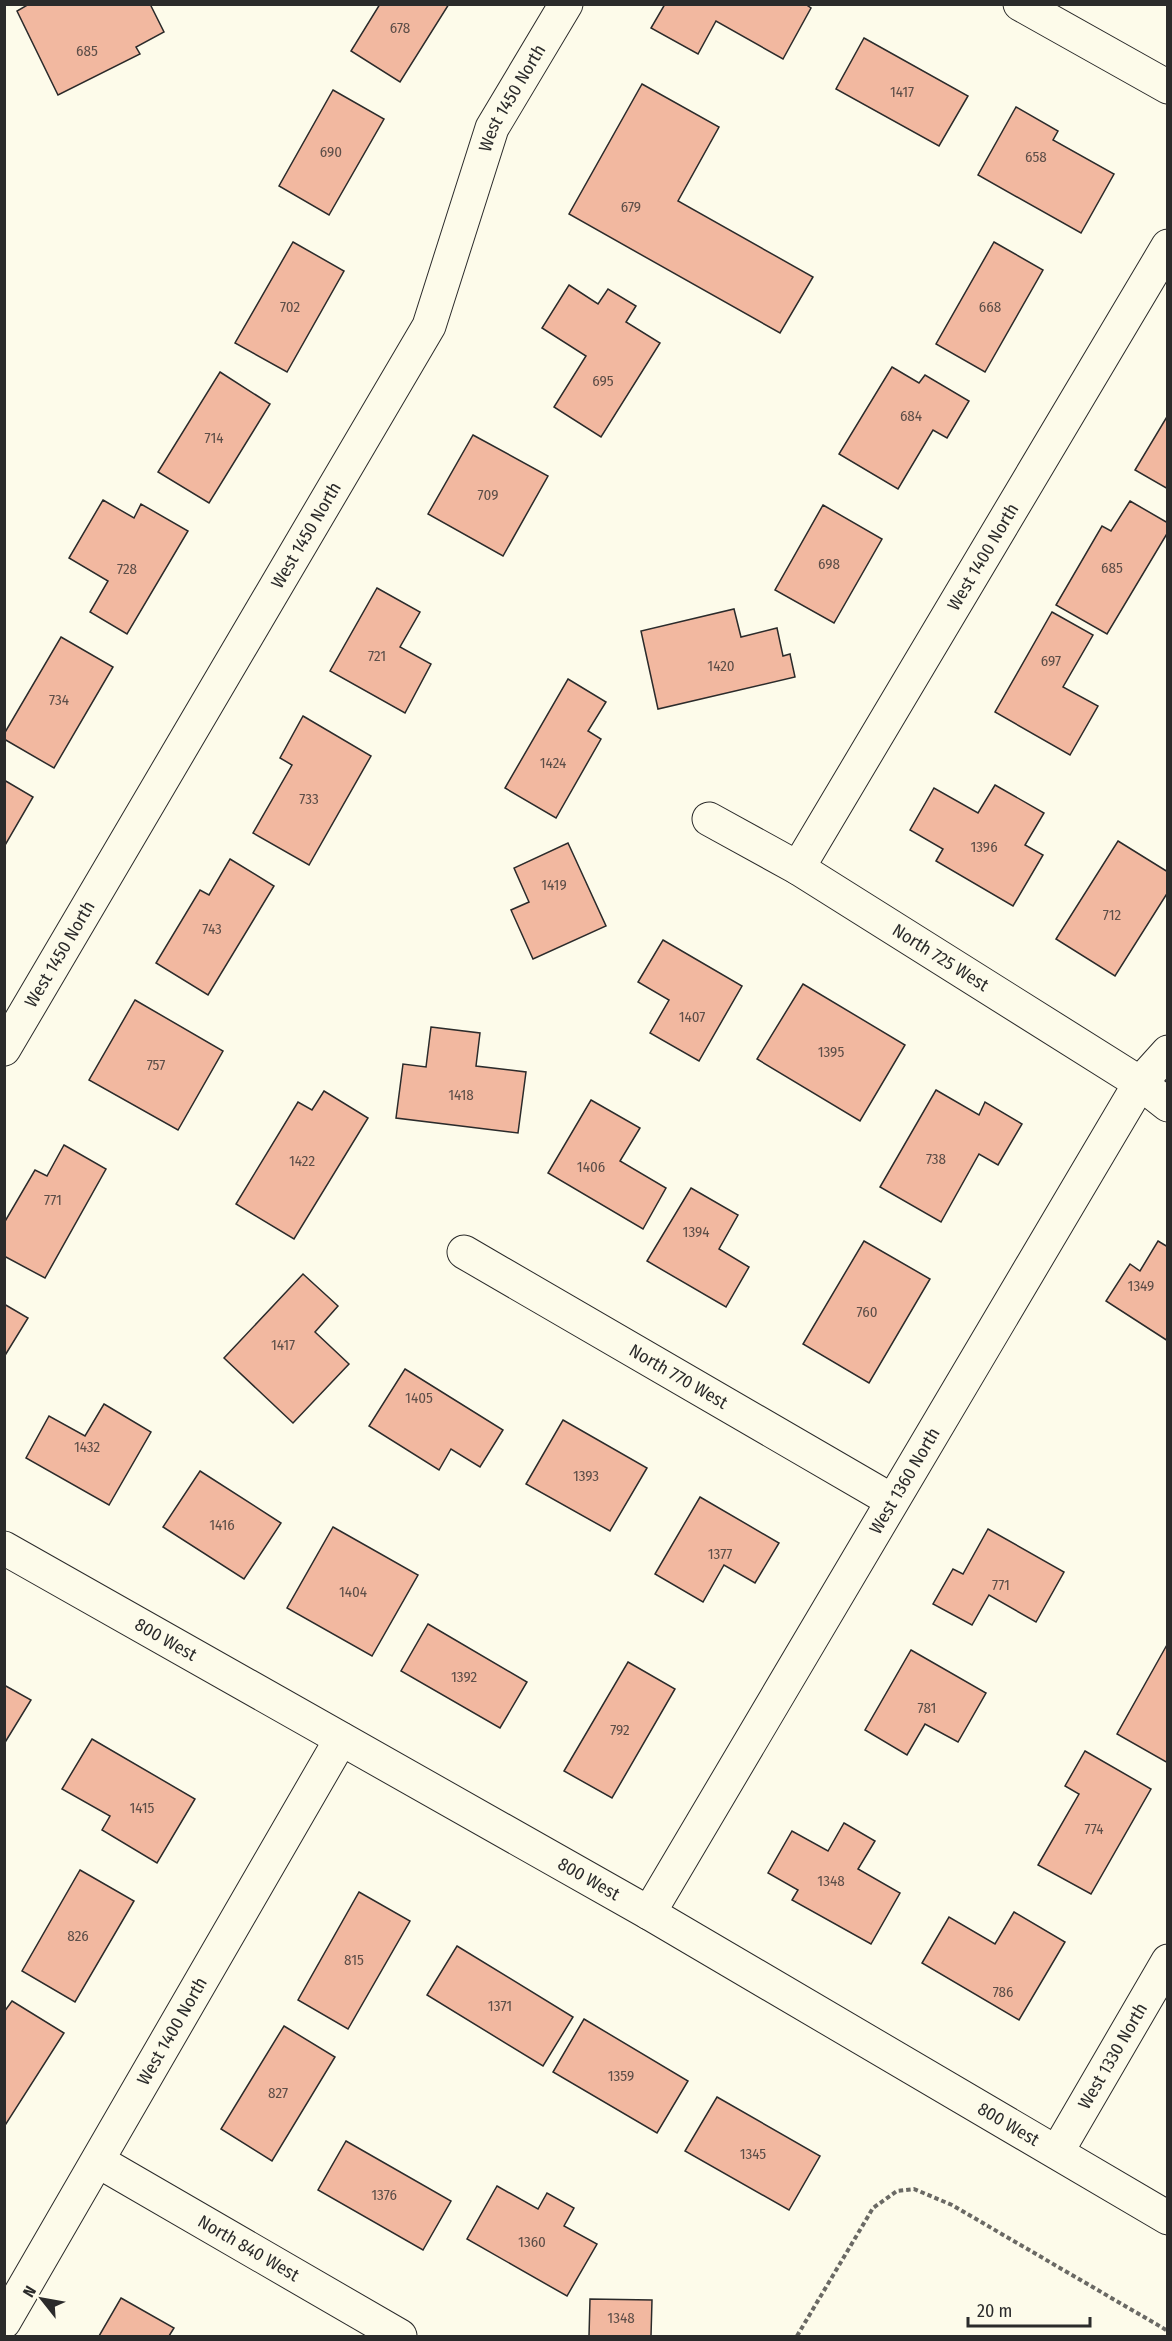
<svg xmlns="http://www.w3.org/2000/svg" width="1172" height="2341" font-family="'Fira Sans Condensed',sans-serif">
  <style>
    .building { fill: #f2b8a0; stroke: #2b2b2b; stroke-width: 1.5 }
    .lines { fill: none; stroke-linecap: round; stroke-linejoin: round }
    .minor-casing { stroke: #2b2b2b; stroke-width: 35 }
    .path { stroke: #6a6964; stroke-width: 4; stroke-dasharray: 4.5 3; stroke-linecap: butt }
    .minor { stroke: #fdfbea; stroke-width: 33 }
    .labels { text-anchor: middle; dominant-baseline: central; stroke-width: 4.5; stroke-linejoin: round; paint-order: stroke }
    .number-label { font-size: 15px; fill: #5d4e48 }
    .street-label { font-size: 18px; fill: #2b2b2b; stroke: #fdfbea }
  </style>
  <rect width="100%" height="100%" fill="#fdfbea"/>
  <!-- building -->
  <g class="building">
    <path d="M29,4H150L164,32L136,47L140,54L58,95L17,11Z"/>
    <path d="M380,4H449L400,82L351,51Z"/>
    <path d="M665,4H805L811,8L783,59L716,21L698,54L651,28Z"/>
    <path d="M864,38L968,96L939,146L836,89Z"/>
    <path d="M642,84L719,127L678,201L813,277L780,333L569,214Z"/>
    <path d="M333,90L384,119L329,215L279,186Z"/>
    <path d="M1016,107L1058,131L1053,140L1114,174L1081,233L978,175Z"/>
    <path d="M293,242L344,271L287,372L235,343Z"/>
    <path d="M994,242L1043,270L985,372L936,344Z"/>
    <path d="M569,285L598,304L608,289L636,306L626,322L660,343L601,437L554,407L586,356L542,328Z"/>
    <path d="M892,367L919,383L925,375L969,401L947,438L933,430L898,489L839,454Z"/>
    <path d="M220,372L270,404L209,503L158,472Z"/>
    <path d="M1168,415V489L1135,470Z"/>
    <path d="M473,435L548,476L503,556L428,514Z"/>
    <path d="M103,500L134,518L141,504L188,531L127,634L90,612L108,581L69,558Z"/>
    <path d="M1130,501L1168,523V532L1107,634L1056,605L1102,526L1111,531Z"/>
    <path d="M823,505L882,539L834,623L775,590Z"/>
    <path d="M377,588L420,612L400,647L431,664L405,713L330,671Z"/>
    <path d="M734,609L741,637L777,628L783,656L790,654L795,677L658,709L641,631Z"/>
    <path d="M1052,612L1093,635L1063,687L1098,706L1070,755L995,712Z"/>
    <path d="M61,637L113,667L54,768L4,739V734Z"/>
    <path d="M568,679L606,702L588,731L601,739L556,818L505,788Z"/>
    <path d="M303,716L371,756L309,865L253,833L292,765L280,758Z"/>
    <path d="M4,780L33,797L4,847Z"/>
    <path d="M995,785L1044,813L1025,845L1043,855L1013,906L936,861L943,849L910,830L934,788L978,813Z"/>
    <path d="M1118,841L1168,872V892L1115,976L1056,939Z"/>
    <path d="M568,843L606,926L533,959L511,910L529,902L514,868Z"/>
    <path d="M230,859L274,886L208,995L156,963L200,890L209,895Z"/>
    <path d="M663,940L742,986L699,1061L650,1033L669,1000L638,982Z"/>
    <path d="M803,984L905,1045L860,1121L757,1059Z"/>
    <path d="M135,1000L223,1051L178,1130L89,1080Z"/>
    <path d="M431,1027L480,1033L476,1066L526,1072L518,1133L396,1118L403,1064L426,1067Z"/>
    <path d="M936,1090L979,1115L985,1102L1022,1124L998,1165L979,1154L941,1222L880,1187Z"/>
    <path d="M324,1091L368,1118L294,1239L236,1204L298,1102L312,1110Z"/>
    <path d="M591,1100L640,1128L620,1161L666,1188L643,1229L548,1173Z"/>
    <path d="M64,1145L106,1169L45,1278L4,1256V1223L35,1170L47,1176Z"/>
    <path d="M691,1188L738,1215L719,1249L749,1267L726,1307L647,1261Z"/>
    <path d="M864,1241L930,1279L869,1383L803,1344Z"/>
    <path d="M1158,1241L1168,1247V1341L1106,1301L1130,1264L1140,1271Z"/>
    <path d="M303,1274L338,1306L315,1332L349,1364L293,1423L224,1358Z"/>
    <path d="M4,1304L28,1318L4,1357Z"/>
    <path d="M405,1369L503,1430L480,1467L451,1449L439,1470L369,1426Z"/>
    <path d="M104,1404L151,1432L109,1505L26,1458L49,1416L85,1436Z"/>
    <path d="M563,1420L647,1468L610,1531L526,1484Z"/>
    <path d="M200,1471L281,1523L244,1579L163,1527Z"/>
    <path d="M700,1497L779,1543L755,1583L724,1565L703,1602L655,1574Z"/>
    <path d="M333,1527L418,1575L372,1656L287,1608Z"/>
    <path d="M988,1529L1064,1572L1036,1622L989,1595L972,1625L933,1604L953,1569L963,1574Z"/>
    <path d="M428,1624L527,1682L500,1728L401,1671Z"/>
    <path d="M1168,1643V1763L1117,1734Z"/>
    <path d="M911,1650L986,1693L958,1742L925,1724L907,1755L865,1730Z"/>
    <path d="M628,1662L675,1689L612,1798L564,1771Z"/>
    <path d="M4,1685L31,1700L4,1744Z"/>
    <path d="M92,1739L195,1799L157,1863L102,1830L110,1816L62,1789Z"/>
    <path d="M1085,1751L1151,1789L1091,1894L1038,1865L1079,1794L1065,1786Z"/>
    <path d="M844,1823L875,1841L858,1869L900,1893L871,1944L792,1900L798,1890L768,1873L792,1831L828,1851Z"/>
    <path d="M80,1870L134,1901L75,2002L22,1971Z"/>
    <path d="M359,1892L410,1921L348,2029L298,2000Z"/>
    <path d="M1014,1912L1065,1942L1019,2020L922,1963L949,1917L995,1944Z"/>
    <path d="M457,1946L573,2017L543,2066L427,1995Z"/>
    <path d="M12,2001L64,2033L4,2127V2012Z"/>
    <path d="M584,2019L688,2081L657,2133L553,2072Z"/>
    <path d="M284,2026L335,2057L272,2161L221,2129Z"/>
    <path d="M717,2097L820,2156L789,2210L685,2151Z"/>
    <path d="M346,2141L451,2201L423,2250L318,2190Z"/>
    <path d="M497,2186L538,2209L547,2193L574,2208L564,2226L597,2244L567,2296L467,2239Z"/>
    <path d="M121,2298L174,2328L169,2336H99Z"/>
    <path d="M590,2299L652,2300L651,2336H589Z"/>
  </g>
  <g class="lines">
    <defs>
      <g id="minor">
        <path d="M1020,4L1168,87"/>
        <path id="s1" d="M709,819L798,868L1140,1083L1168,1105"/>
        <path id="s2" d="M798,868L1168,246"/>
        <path id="s3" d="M4,1049L429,326L492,128L566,4"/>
        <path id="s4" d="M464,1252L891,1500"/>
        <path id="s5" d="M4,1548L649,1913L1168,2218"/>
        <path id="s6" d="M649,1913L1140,1083L1168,1052"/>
        <path id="s7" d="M1057,2152L1168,1961"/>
        <path id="s8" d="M98,2161L400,2336"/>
        <path id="s9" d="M4,2322L341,1739"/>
      </g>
    </defs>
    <!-- minor casing -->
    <use href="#minor" class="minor-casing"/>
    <!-- path -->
    <path class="path" d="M797,2336L873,2208L897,2191L914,2189L952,2205L1168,2331"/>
    <!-- minor -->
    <use href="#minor" class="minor"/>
  </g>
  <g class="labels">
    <!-- number labels -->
    <g class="number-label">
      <text x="400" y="28">678</text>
      <text x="87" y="51">685</text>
      <text x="902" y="92">1417</text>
      <text x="331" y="152">690</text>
      <text x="1036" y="157">658</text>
      <text x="631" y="207">679</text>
      <text x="290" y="307">702</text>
      <text x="990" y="307">668</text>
      <text x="603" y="381">695</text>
      <text x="911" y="416">684</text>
      <text x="214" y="438">714</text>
      <text x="488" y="495">709</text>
      <text x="829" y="564">698</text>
      <text x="1112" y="568">685</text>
      <text x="127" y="569">728</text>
      <text x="377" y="656">721</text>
      <text x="1051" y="661">697</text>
      <text x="721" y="666">1420</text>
      <text x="59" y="700">734</text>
      <text x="553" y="763">1424</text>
      <text x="309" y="799">733</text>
      <text x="984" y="847">1396</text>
      <text x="554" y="885">1419</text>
      <text x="1112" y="915">712</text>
      <text x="212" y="929">743</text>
      <text x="692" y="1017">1407</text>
      <text x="831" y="1052">1395</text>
      <text x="156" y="1065">757</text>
      <text x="461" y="1095">1418</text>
      <text x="936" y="1159">738</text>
      <text x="302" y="1161">1422</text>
      <text x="591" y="1167">1406</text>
      <text x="53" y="1200">771</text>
      <text x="696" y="1232">1394</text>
      <text x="1141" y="1286">1349</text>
      <text x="867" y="1312">760</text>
      <text x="283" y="1345">1417</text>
      <text x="419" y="1398">1405</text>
      <text x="87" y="1447">1432</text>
      <text x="586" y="1476">1393</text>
      <text x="222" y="1525">1416</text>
      <text x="720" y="1554">1377</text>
      <text x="1001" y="1585">771</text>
      <text x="353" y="1592">1404</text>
      <text x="464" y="1677">1392</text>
      <text x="927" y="1708">781</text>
      <text x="620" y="1730">792</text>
      <text x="142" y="1808">1415</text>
      <text x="1094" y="1829">774</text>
      <text x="831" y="1881">1348</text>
      <text x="78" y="1936">826</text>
      <text x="354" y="1960">815</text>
      <text x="1003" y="1992">786</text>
      <text x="500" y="2006">1371</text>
      <text x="621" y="2076">1359</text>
      <text x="278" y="2093">827</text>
      <text x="753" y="2154">1345</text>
      <text x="384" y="2195">1376</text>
      <text x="532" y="2242">1360</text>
      <text x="621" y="2318">1348</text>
    </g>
    <!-- street labels -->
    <g class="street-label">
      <text stroke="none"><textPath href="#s3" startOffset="1082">West 1450 North</textPath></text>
      <text stroke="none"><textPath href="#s3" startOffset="596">West 1450 North</textPath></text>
      <text stroke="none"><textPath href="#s2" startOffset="362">West 1400 North</textPath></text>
      <text stroke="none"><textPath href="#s3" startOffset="110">West 1450 North</textPath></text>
      <text stroke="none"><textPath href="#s1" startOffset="270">North 725 West</textPath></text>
      <text stroke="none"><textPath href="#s4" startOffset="248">North 770 West</textPath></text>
      <text stroke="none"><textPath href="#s6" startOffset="502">West 1360 North</textPath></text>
      <text stroke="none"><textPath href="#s5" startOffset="186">800 West</textPath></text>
      <text stroke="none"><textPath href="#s5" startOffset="672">800 West</textPath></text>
      <text stroke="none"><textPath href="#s9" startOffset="336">West 1400 North</textPath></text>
      <text stroke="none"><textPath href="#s7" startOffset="111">West 1330 North</textPath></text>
      <text stroke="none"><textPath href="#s5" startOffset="1158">800 West</textPath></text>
      <text stroke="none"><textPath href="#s8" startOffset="174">North 840 West</textPath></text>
    </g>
  </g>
  <!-- border -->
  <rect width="1172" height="2341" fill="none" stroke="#2b2b2b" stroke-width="12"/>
  <!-- north arrow -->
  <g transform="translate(42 2299) rotate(301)" stroke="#fdfbea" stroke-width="4.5" paint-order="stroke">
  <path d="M0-4.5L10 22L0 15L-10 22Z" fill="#2b2b2b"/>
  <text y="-9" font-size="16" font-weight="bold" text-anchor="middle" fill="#2b2b2b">N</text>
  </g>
  <!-- scale -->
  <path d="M968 2317v9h122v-9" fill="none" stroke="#2b2b2b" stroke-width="3"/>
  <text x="977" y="2317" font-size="18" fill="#2b2b2b" stroke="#fdfbea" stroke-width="4.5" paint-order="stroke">20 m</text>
</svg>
